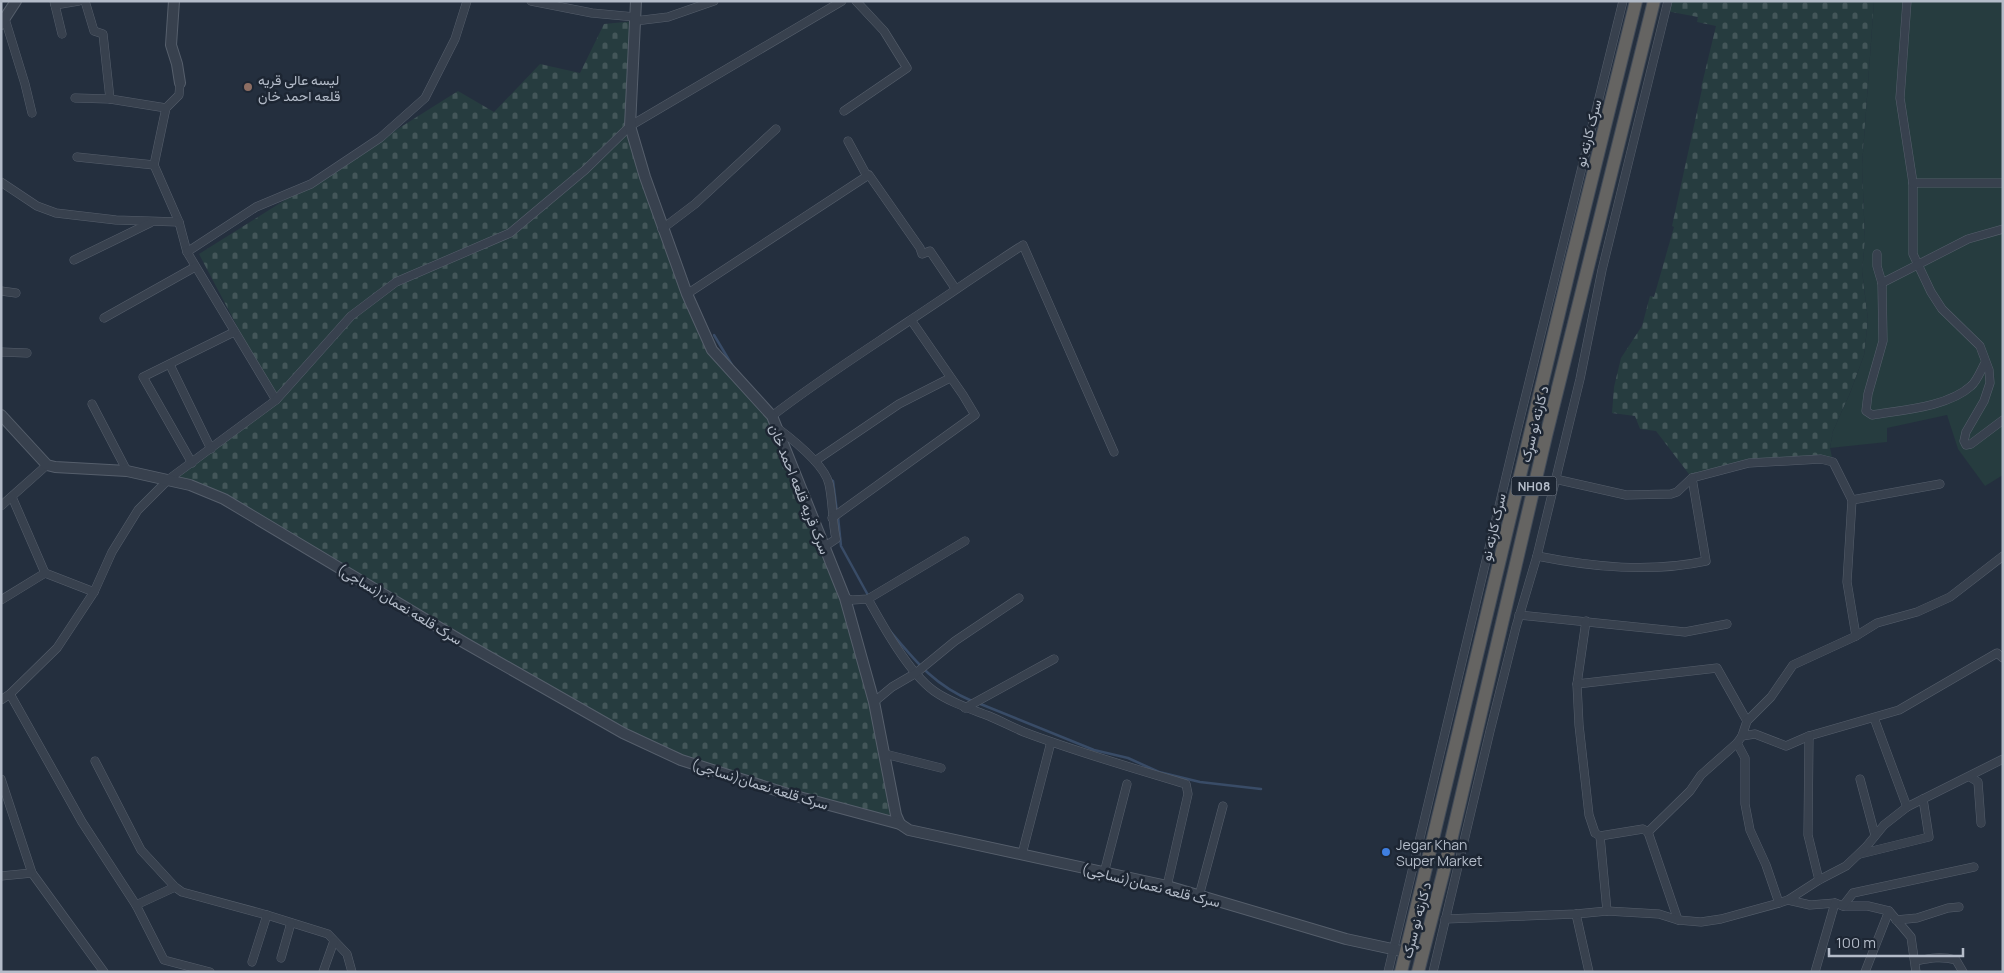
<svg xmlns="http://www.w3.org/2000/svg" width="2004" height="973" font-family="Manrope,Vazirmatn,sans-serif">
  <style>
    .cemetery { fill: url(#cemetery-stones) }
    .green { fill: #263c3f }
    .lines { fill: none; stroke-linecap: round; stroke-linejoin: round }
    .stream { stroke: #394c67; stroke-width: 2.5 }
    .minor-casing { stroke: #565f6c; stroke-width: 9 }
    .tertiary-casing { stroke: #565f6c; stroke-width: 12 }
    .trunk-casing { stroke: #434c59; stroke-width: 14 }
    .minor { stroke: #38414e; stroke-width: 8 }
    .tertiary { stroke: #38414e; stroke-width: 10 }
    .trunk { stroke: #656462; stroke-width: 12 }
    .education-dot { fill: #8d6e63; stroke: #1d2633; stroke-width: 2 }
    .shop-dot { fill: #3f7fe0; stroke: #1d2633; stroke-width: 2 }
    .labels { text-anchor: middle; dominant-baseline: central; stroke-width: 5; stroke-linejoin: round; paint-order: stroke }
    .shield { fill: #1d2633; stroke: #878f9c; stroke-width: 1 }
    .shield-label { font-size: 12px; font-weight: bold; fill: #b4bcc9 }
    .poi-label { font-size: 14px; fill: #b4bcc9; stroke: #1d2633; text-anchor: start }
    .street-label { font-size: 14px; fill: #b4bcc9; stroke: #1d2633 }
  </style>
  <defs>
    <pattern id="cemetery-stones" width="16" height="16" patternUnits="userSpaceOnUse" patternTransform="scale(1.25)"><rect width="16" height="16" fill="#263c3f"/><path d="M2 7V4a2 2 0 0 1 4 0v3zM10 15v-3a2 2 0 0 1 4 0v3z" fill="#435659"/></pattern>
  </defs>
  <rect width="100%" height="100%" fill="#242f3e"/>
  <!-- cemetery -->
  <g class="cemetery">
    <path d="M1668,1H1874L1862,166L1865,241L1862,271L1868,320L1864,355L1850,393L1833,431L1830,448L1833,462L1749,463L1692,478L1656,431L1640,429L1635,416L1612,413L1614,387L1621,358L1642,326L1650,296L1654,297L1674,227L1672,226L1702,89L1701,88L1716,26L1697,22L1698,17L1666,11Z"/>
    <path d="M635,21L630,126L712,350L772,416L845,598L900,824L681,760L623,733L224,499L169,479L276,400L199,254L458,91L494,112L540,64L580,73L604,24Z"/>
  </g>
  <!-- green -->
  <path class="green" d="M1874,1H2003V475L1985,486L1958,449L1947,415L1887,428V442L1830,448L1833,431L1850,393L1864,355L1868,320L1862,271L1865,241L1862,166Z"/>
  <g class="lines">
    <!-- stream -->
    <g class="stream">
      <path d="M714,335L732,365"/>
      <path d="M830,479L833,481L837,512"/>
      <path d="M838,517L841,546L869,597"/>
      <path d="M890,631C916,662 934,685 972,701"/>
      <path d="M978,703L1094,750L1128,758L1159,772L1200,782L1261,789"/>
    </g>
    <defs>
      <g id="minor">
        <path d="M54,1L62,34"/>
        <path d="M85,1L94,31L103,34L110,99"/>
        <path d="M531,1L592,13L635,17"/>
        <path d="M1907,1L1900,98L1913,183V254L1931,292L1942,309L1980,346L1989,370L1990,383L1984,401L1966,432L1964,441L1966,445L1971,444L2003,420"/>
        <path d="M55,5L79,1"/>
        <path d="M5,19L25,84L32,113"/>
        <path d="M635,21L668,17L714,1"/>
        <path d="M180,83L179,95L166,108L154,165L179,222L187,252L276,400"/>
        <path d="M75,98L110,99L166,108"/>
        <path d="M844,111L907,68L884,31L856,1"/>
        <path d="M848,141L867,176L869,175L920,248L922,254L930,251L955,288"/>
        <path d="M77,157L154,165"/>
        <path d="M1,182L37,206L56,213L116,220L179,222"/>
        <path d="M1913,183H2003"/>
        <path d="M662,229L695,204L776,129"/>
        <path d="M187,252L256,207L311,184L380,138L425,98L455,39L467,1"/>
        <path d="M1877,254V266L1882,283L1883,341L1868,394L1866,411L1872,415C1902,410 1948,407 1971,386C1977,381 1981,370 1985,363"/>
        <path d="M74,260L150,223"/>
        <path d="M1882,283L1968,239L2003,229"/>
        <path d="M1,291L16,293"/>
        <path d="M687,294L867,176"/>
        <path d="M104,318L195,267"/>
        <path d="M1,352L27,353"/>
        <path d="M170,365L211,449"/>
        <path d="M92,404L127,471"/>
        <path d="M772,416C816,382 863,352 909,321C947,296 984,270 1023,245L1114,452"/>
        <path d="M776,427C792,439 825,465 829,484C833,502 832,521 836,539L824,547"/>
        <path d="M815,461L899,404L950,378"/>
        <path d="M192,463L143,377L234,332"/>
        <path d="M1555,479L1626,495L1671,494L1677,492L1692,478L1749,463L1821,459L1833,462L1852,500L1847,582L1856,636"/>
        <path d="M12,497L45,573L94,592"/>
        <path d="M1852,500L1940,484"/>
        <path d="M1,506L47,465"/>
        <path d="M832,518L975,415L963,395L911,320"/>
        <path d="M1537,556C1592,567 1650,573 1706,561L1692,478"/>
        <path d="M845,598L852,600L868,599L965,541"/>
        <path d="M868,599C883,626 909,673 934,691C951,703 971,709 989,716C1001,721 1012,727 1024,732C1077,752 1132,768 1186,784L1188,794L1167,886"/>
        <path d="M1,600L45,573"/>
        <path d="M1519,615L1685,632L1727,624"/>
        <path d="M1586,621L1577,684L1579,725L1589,815L1595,833L1600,836L1607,911"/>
        <path d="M1577,684L1717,668L1747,721"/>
        <path d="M10,694L82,822L136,905L164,960L210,972"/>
        <path d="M1,700L10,694L57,648L94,592L112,552L138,510L169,479L276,400L351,316L396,282L510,233L585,170L630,126L842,1"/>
        <path d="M874,702L892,687L916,673L955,641L1019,598"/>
        <path d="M965,708L1054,659"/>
        <path d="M1874,718L1907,807"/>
        <path d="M1742,736L1755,734L1786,746L1809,736L1899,710L1997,653L2003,658"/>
        <path d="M1809,736L1808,835L1819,880"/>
        <path d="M1737,743L1745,758V804L1750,830L1766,865L1779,903"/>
        <path d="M885,754L941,768"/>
        <path d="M95,761L141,850L175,887L182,892L267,915L328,934L347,954L352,972"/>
        <path d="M1970,777L1978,782L1981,823"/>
        <path d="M1,779L32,873L104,972"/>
        <path d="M1860,779L1875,835"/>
        <path d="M1648,832L1678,920"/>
        <path d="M1600,836L1643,829L1648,832L1690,791L1701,775L1737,743L1742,736L1747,721L1771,697L1793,665L1856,636L1877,623L1917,612L1950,597L2003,556"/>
        <path d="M1022,854L1051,742"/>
        <path d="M1860,854L1929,837L1923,799"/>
        <path d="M1104,873L1127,784"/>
        <path d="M1,876L32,873"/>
        <path d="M1199,896L1223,806"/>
        <path d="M1788,900L1810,905L1835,903L1843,906H1868L1889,911L1911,937L1916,972"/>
        <path d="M136,905L175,887"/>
        <path d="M1843,906L1853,893L1974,867"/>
        <path d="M1576,914L1589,972"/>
        <path d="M1445,919L1576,914L1607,911L1659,914L1678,920L1701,922L1721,919L1779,903L1788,900L1819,880L1846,866L1866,847L1884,825L1907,807L2003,759"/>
        <path d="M1896,920L1917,918L1948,908L1959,907"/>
        <path d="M281,958L291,923"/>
        <path d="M1916,961C1931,958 1941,956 1956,960L1963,972"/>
        <path d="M252,962L267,915"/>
        <path d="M323,972L334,941"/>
        <path d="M1388,972L1516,435L1623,1"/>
        <path d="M1433,972L1490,731L1516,627L1537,556L1580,379L1602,270L1668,1"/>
        <path d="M1815,972L1835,903"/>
        <path d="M1865,972L1889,911"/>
      </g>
      <g id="tertiary">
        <path d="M174,1L171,45L177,64L180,83"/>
        <path d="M636,1L630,126L645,177L687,294L712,350L772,416L845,598L874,702L896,815L900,824"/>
        <path d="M1,24L16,1"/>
        <path d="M1,415L47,465L55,467L127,471L190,485L224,499L465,643L623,733L681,760L788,794L900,824L909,830L1167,886L1346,939L1406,952"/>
      </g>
      <g id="trunk">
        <path d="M1401,972L1571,263L1636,1"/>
        <path d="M1418,972L1445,866L1546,436L1654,1"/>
      </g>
    </defs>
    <!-- minor casing -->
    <use href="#minor" class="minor-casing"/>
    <!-- tertiary casing -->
    <use href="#tertiary" class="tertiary-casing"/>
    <!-- trunk casing -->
    <use href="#trunk" class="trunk-casing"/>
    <!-- minor -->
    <use href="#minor" class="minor"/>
    <!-- tertiary -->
    <use href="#tertiary" class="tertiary"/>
    <!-- trunk -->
    <use href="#trunk" class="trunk"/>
  </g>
  <!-- markers -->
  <circle class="education-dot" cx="248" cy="87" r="5"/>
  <circle class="shop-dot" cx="1386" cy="852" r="5"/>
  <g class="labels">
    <!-- shield labels -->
    <rect class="shield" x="1511.5" y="476.5" width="45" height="19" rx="4"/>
    <g class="shield-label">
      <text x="1534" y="486">NH08</text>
    </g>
    <!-- poi labels -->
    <g class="poi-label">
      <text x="258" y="79">لیسه عالی قریه<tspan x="258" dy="16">قلعه احمد خان</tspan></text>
      <text x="1396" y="844">Jegar Khan<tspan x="1396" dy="16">Super Market</tspan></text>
    </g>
    <!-- street labels -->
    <g class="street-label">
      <text transform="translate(1588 133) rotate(-76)">سرک کارته نو</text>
      <text transform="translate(1534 424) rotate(-76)">د کارته نو سړک</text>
      <text transform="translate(800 489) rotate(68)">سرک قریه قلعه احمد خان</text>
      <text transform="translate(1493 527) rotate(-77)">سرک کارته نو</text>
      <text transform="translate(400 604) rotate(31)">سرک قلعه نعمان(نساجی)</text>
      <text transform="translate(760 784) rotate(17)">سرک قلعه نعمان(نساجی)</text>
      <text transform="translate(1151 885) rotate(14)">سرک قلعه نعمان(نساجی)</text>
      <text transform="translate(1416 920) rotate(-75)">د کارته نو سړک</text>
    </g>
  </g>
  <!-- border -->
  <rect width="2004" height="973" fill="none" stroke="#b4bcc9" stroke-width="5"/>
  <!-- scale -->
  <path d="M1829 948v8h134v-8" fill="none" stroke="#b4bcc9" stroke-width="2.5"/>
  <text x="1836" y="948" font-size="15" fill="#b4bcc9" stroke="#1d2633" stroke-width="4" paint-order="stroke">100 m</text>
</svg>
